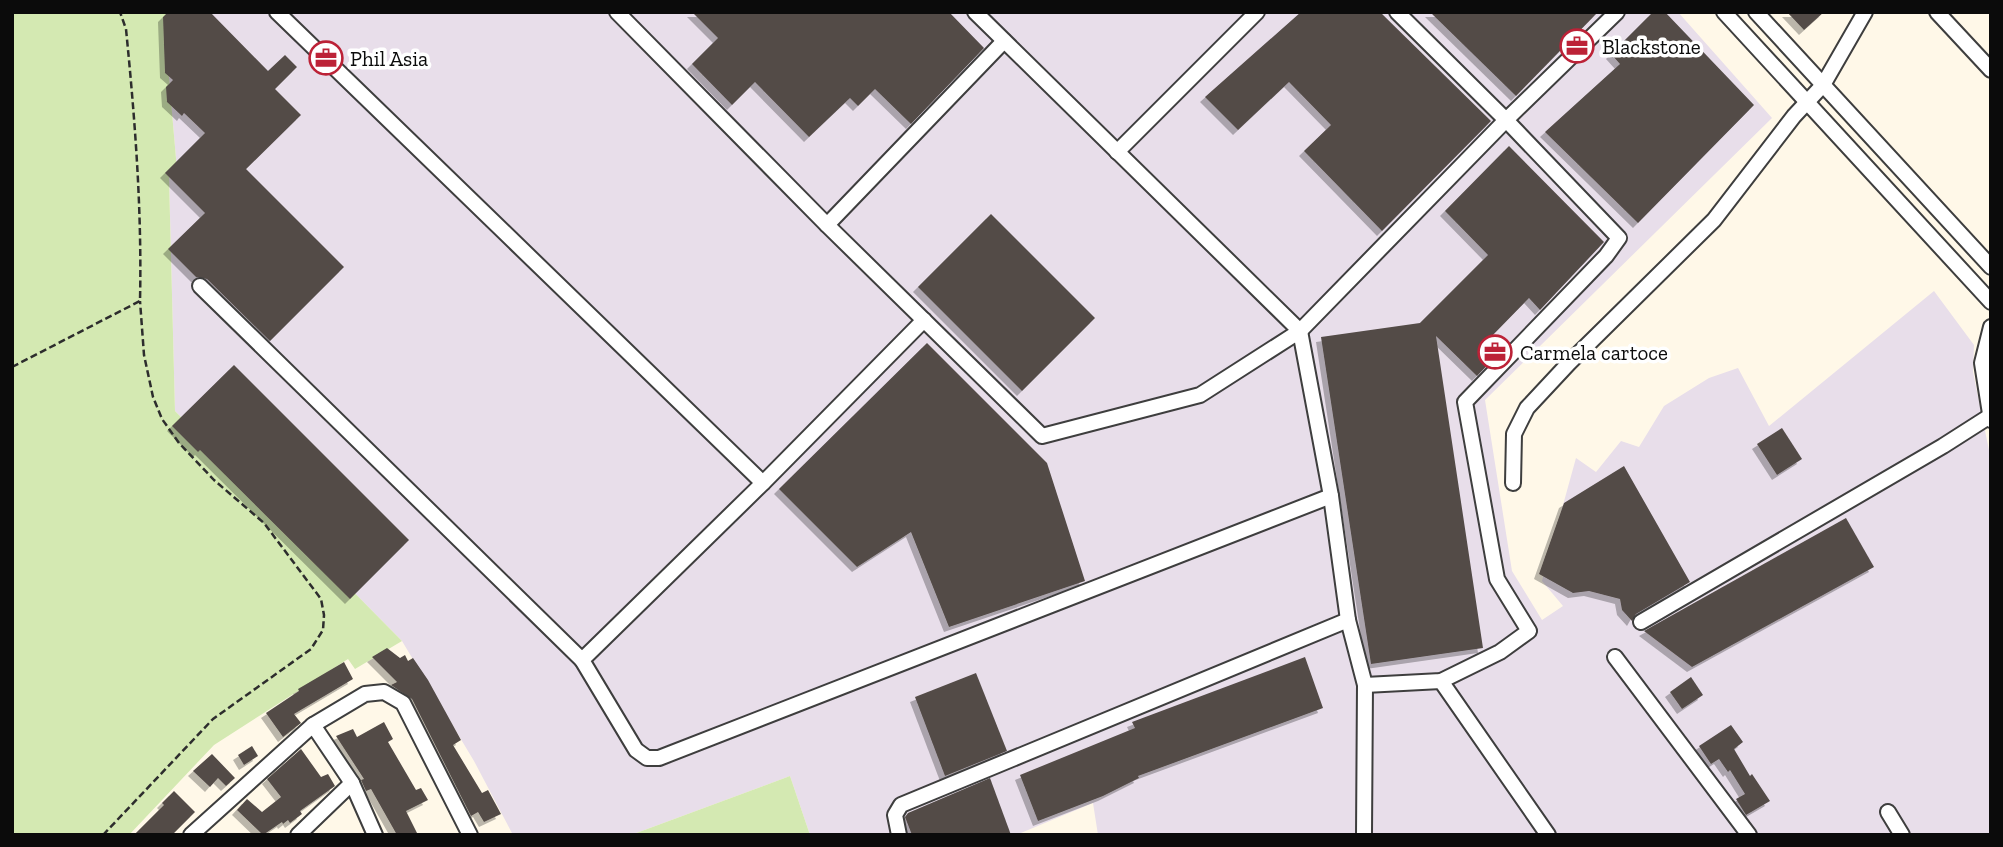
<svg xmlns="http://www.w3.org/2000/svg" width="2003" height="847" font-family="'Zilla Slab',serif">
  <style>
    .industrial { fill: #e8deea }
    .green { fill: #d4e9b2 }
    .building { fill: #534b47; filter: url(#shadow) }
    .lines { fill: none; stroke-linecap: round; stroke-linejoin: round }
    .minor-casing { stroke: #3e3e3e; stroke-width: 18 }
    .path { stroke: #2d2d2d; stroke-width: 2.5; stroke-dasharray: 7 3.5; stroke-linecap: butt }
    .minor { stroke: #fff; stroke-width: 14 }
    .labels { text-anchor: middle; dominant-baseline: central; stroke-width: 7; stroke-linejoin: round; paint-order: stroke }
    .poi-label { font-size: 21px; fill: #0b0b0b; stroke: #fff; text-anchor: start }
  </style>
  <defs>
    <filter id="shadow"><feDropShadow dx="-5" dy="5" stdDeviation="0" flood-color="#0004"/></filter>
  </defs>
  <rect width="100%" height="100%" fill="#fff8e8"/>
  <!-- industrial -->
  <path class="industrial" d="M168,12H1678L1772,118L1485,400L1512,571L1542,620L1563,606L1542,581L1576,458L1596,472L1621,441L1639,447L1664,406L1709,378L1738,368L1769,426L1934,291L1974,345L1973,372L1991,460V835H1098L1093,803L1016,835H810L790,776L631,835H513L474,761L402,641L175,411L169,177L177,170L169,78Z"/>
  <!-- green -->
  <g class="green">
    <path d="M12,12H168L169,78L177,170L169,178L175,411L402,641L355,669L348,659L214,745L129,835H12Z"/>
    <path d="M790,776L810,835H631Z"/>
  </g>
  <!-- building -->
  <g class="building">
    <path d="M168,12H210L268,71L285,55L297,67L275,89L301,115L246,169L344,267L270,341L207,279L196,277L168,249L205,213L165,173L205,133L184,113L182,116L167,102L166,87L173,80L165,73L163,17Z"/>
    <path d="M692,12H949L984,48L911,124L875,89L858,106L850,98L809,137L755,82L732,105L692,64L718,38Z"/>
    <path d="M1301,12H1380L1491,121L1382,231L1304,151L1331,125L1289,82L1238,130L1205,97Z"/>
    <path d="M1430,12H1598L1516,96Z"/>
    <path d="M1653,12H1665L1754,105L1638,223L1545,132L1620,64L1611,54Z"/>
    <path d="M1787,12H1824L1804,30Z"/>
    <path d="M1509,146L1604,242L1540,310L1529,298L1488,340L1500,352L1477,376L1436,336L1483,648L1371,664L1321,337L1420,323L1488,255L1445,211Z"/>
    <path d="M991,214L1095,318L1022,391L918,287Z"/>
    <path d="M927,343L1047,463L1085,581L949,627L911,532L857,567L779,489Z"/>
    <path d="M234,365L409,540L350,599L200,450L198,452L172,426Z"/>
    <path d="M1782,428L1802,459L1777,475L1757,444Z"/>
    <path d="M1624,466L1690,582L1636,614L1632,621L1622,610L1620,599L1589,591L1573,593L1539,574L1564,503Z"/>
    <path d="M1846,518L1874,567L1692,667L1644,631Z"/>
    <path d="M387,648L400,658L405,655L408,661L413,658L428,680L461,740L453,745L482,793L488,790L501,814L484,822L478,812L471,816L412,699L391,685L397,682L372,657Z"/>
    <path d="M1305,657L1323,708L1138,776L1139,778L1103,796L1038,821L1020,775L1135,728L1132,722Z"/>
    <path d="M344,662L353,679L294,714L301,723L283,737L266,713L299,691L298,689Z"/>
    <path d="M976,673L1007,751L945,776L915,697Z"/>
    <path d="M1691,677L1703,695L1682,709L1670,692Z"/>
    <path d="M384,722L393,739L388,742L416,790L421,788L428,800L406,811L418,835H397L371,789L366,791L361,780L364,779L336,736L353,729L357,737Z"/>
    <path d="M1731,725L1743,742L1734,749L1750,776L1752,774L1770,801L1746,815L1736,799L1745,794L1730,770L1728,772L1719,759L1711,764L1699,746Z"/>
    <path d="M252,746L258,756L244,765L238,755Z"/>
    <path d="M301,749L321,777L328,774L335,786L300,811L302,814L290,823L288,820L283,824L282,822L263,835L237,810L247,799L262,812L281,797L267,779Z"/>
    <path d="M212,754L235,778L226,786L218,778L210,787L193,771Z"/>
    <path d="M990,778L1011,835H912L905,817L908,813Z"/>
    <path d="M174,791L195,812L172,835H134L164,805L162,803Z"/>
  </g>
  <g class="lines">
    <defs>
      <g id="minor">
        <path d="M277,12L763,483"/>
        <path d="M617,12L827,225L1042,436L1200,395L1300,331L1506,120L1617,12"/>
        <path d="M975,12L1300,331L1331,496L1348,620L1365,685L1364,835"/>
        <path d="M1724,12L1991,302"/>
        <path d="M1756,12L1991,267"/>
        <path d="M1937,12L1991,70"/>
        <path d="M1117,152L1257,12"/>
        <path d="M827,225L1004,41"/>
        <path d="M200,286L582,660"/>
        <path d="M924,320L763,483L582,660L636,750L647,758H659L1331,496"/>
        <path d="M1991,327L1982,363L1991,420"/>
        <path d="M1513,483L1514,434L1527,408L1569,363L1714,220L1794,116L1823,85L1865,12"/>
        <path d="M1641,622L1943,446L1990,416"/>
        <path d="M1615,657L1749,835"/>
        <path d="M1441,681L1548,835"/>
        <path d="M1365,685L1441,681L1500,652L1529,631L1497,579L1465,402L1606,256L1619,238L1506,120L1397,12"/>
        <path d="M313,725L365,694L384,692L403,703L470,835"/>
        <path d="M1888,812L1902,835"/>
        <path d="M191,835L313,725L352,783L375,835"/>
        <path d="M298,835L352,783"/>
        <path d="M899,835L895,815L901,805L1348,620"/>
      </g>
    </defs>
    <!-- minor casing -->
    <use href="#minor" class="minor-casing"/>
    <!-- path -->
    <g class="path">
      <path d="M12,367L140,301C142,209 135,120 126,29L120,12"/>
      <path d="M103,835L213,719L311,649L323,630L324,615L321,599L264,523L214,480L179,443L162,419L153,397L144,355L140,301"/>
    </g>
    <!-- minor -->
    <use href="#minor" class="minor"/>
  </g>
  <!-- icons -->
  <defs>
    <symbol id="office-ring" viewBox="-11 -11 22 22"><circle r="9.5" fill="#fff" stroke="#bc2237" stroke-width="1.5"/><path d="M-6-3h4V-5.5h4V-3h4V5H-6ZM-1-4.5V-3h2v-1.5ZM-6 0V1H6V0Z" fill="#bc2237"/></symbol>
  </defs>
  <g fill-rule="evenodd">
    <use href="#office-ring" x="1558" y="27" width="38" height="38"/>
    <use href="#office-ring" x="307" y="39" width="38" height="38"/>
    <use href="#office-ring" x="1476" y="333" width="38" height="38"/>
  </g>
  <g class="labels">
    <!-- poi labels -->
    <g class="poi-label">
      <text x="1602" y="46">Blackstone</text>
      <text x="350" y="58">Phil Asia</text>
      <text x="1520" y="352">Carmela cartoce</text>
    </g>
  </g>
  <!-- border -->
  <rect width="2003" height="847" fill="none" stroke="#0b0b0b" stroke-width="28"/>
</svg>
